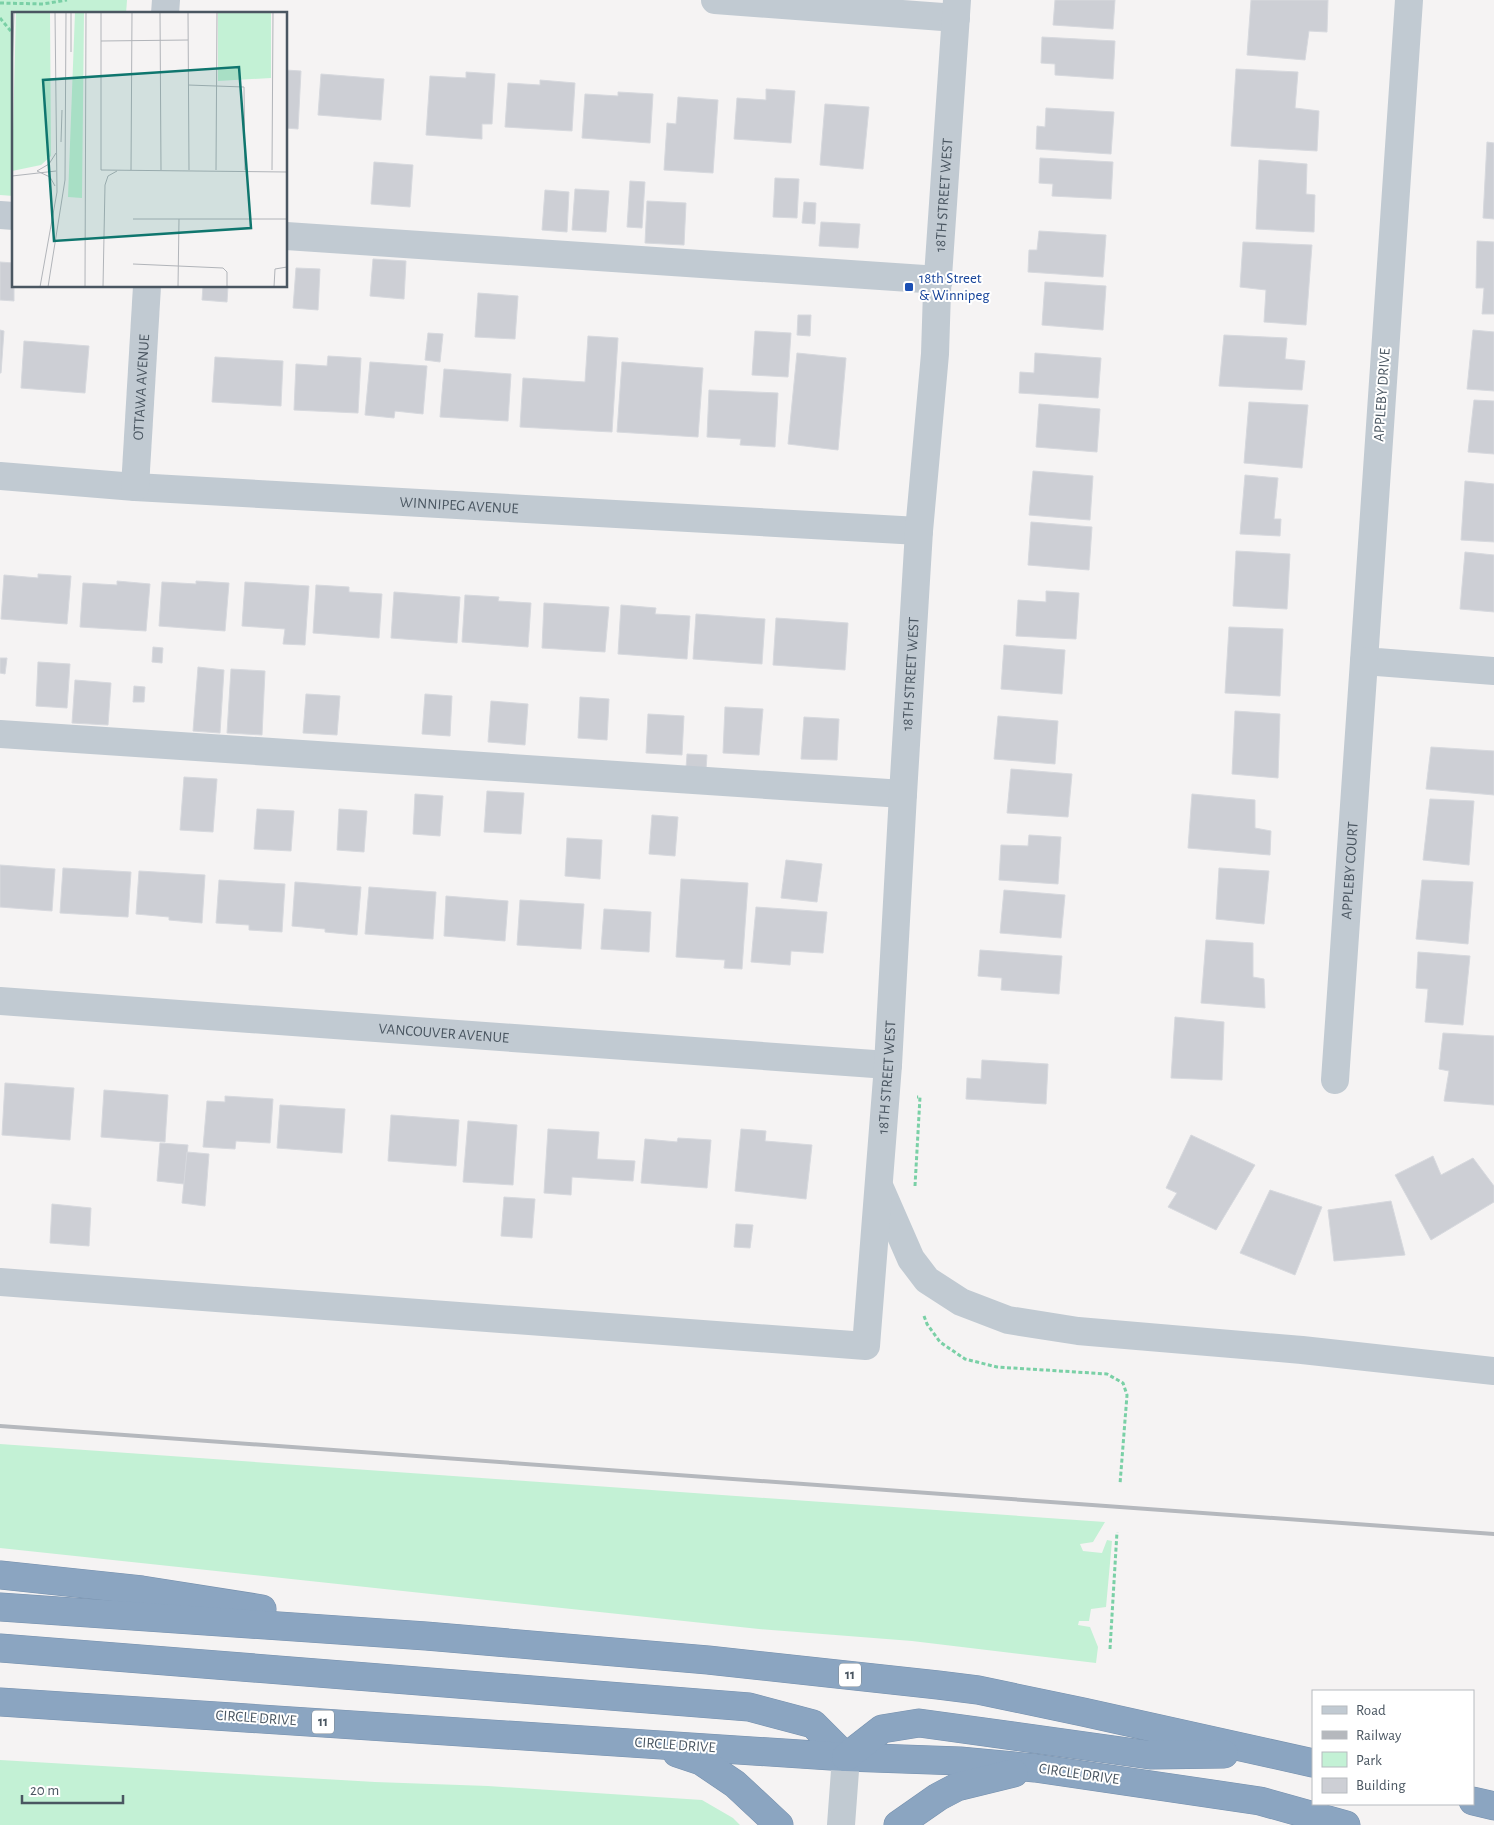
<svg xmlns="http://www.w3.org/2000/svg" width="1494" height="1825" font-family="'Alegreya Sans',sans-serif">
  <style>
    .green { fill: #c3f1d5 }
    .building { fill: #cdcfd5; stroke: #d7d9de }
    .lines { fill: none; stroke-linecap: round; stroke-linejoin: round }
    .highway-casing { stroke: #7690ad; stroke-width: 29 }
    .path { stroke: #7ad0a6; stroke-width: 3; stroke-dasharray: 4 2.5; stroke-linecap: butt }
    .minor { stroke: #c1cad2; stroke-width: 28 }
    .highway { stroke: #8ba5c1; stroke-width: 28 }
    .rail { stroke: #b5b8bd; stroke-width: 4 }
    .transit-dot { fill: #1a4fb4; stroke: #fff; stroke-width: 2 }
    .labels { text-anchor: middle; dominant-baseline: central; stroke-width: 4; stroke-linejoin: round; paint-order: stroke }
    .shield { fill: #fff; stroke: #808990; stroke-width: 1 }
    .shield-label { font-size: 14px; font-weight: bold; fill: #4a5661 }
    .street-label { font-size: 15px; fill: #4a5661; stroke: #fff }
    .transit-label { font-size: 15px; fill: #164399; stroke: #fff; text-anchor: start }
    .inset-road { fill: none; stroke: #b1b4b9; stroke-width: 1 }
    .view { fill: #0f766e; fill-opacity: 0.15; stroke: #0f766e; stroke-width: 2.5 }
    .inset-edge { fill: none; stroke: #4a5661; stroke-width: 2.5 }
  </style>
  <rect width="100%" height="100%" fill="#f5f3f3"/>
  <!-- green -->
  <g class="green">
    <path d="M0,0H127L126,14H14V196L0,195Z"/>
    <path d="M0,1444L1105,1522L1093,1542L1080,1544L1083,1551L1102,1553L1107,1540L1112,1541L1106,1607L1091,1609L1089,1621H1079L1078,1625L1090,1627L1098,1647L1096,1663L912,1641L759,1629L0,1548Z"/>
    <path d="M0,1760L375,1782L488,1786L702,1800L733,1818L740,1825H0Z"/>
  </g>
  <!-- building -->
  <g class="building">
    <path d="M1055,0H1115L1113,29L1053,25Z"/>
    <path d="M1251,0H1328L1327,32L1309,31L1305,60L1247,55Z"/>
    <path d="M1042,37L1115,41L1113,79L1055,75V64L1041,63Z"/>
    <path d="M1236,69L1298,72L1295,108L1319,111L1317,151L1231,146Z"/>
    <path d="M286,70L301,71L298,129L286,128Z"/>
    <path d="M466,72L495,74L492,124H482V139L426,135L430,76L466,78Z"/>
    <path d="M321,74L384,79L381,120L318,115Z"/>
    <path d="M540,80L575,83L572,131L505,127L508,83L540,85Z"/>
    <path d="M766,89L795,91L791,143L734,139L737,98L766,100Z"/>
    <path d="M618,92L653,94L650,143L582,138L585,94L618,96Z"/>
    <path d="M678,97L718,100L713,173L664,170L667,123L676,124Z"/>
    <path d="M825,104L869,107L863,169L820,165Z"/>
    <path d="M1046,108L1114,112L1111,154L1036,149L1037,126L1045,127Z"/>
    <path d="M1487,142L1494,143V219L1483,218Z"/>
    <path d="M1040,158L1113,162L1111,199L1052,196L1053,184L1039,183Z"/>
    <path d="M1259,160L1307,164L1306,194L1315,195L1314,232L1256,229Z"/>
    <path d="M374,162L413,165L410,207L371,204Z"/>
    <path d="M775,178L799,179L797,218L773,217Z"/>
    <path d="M630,181L645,182L642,228L627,227Z"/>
    <path d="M575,189L609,191L606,232L572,230Z"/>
    <path d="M545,190L569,192L567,232L542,230Z"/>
    <path d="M647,201L686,203L684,245L645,243Z"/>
    <path d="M804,202L816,203L815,224L802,223Z"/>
    <path d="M821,222L860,224L858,248L819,246Z"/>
    <path d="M1039,231L1106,235L1103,277L1028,272L1029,250H1037Z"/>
    <path d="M1477,241L1494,242V314H1482L1484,288H1476Z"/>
    <path d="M1243,242L1312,245L1306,325L1264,322L1266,290L1240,287Z"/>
    <path d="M373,259L406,261L404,299L370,296Z"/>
    <path d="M0,262L14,263V301L0,300Z"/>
    <path d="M296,268L320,269L318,310L293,308Z"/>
    <path d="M1045,282L1106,286L1103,330L1042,325Z"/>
    <path d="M203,286H228L227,302L202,300Z"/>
    <path d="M478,293L518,296L515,339L475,337Z"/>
    <path d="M798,315H811L810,336L797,335Z"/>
    <path d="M0,330L4,331L1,373H0Z"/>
    <path d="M1473,330L1494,332V391L1467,389Z"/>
    <path d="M755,331L791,333L788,377L752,375Z"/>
    <path d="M428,333L443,334L440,362L425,360Z"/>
    <path d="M1224,335L1287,338L1285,359L1305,361L1302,390L1219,386Z"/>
    <path d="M588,336L618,338L612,432L520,427L523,378L585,382Z"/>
    <path d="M24,341L89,346L85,393L21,388Z"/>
    <path d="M797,353L846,358L838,450L788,444Z"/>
    <path d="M1035,353L1101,358L1098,398L1019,393L1020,372L1034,373Z"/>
    <path d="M328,356L361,358L358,413L294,410L296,364L327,366Z"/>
    <path d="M215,357L283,361L281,406L212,402Z"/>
    <path d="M370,362L427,366L423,414L395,411L394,418L365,415Z"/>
    <path d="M622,362L703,368L698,437L617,432Z"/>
    <path d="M444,369L511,374L508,421L440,417Z"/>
    <path d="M709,390L778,393L775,447L740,445L741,439L707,437Z"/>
    <path d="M1474,400L1494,401V454L1468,452Z"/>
    <path d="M1249,402L1308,405L1302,468L1244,463Z"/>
    <path d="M1039,404L1100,409L1097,452L1036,447Z"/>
    <path d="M1033,471L1093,476L1090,520L1029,515Z"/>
    <path d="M1245,475L1278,478L1274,519H1281L1280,536L1240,534Z"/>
    <path d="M1465,481L1494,484V542L1461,540Z"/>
    <path d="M1031,522L1092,527L1089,570L1028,565Z"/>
    <path d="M1236,551L1290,554L1287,609L1233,606Z"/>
    <path d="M1465,552L1494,555V612L1460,609Z"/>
    <path d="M38,574L71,576L67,624L1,619L4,575L38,578Z"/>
    <path d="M117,581L150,584L146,631L80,627L83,583L117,585Z"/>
    <path d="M196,581L229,583L225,631L159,626L162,582L196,584Z"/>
    <path d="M245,582L309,586L305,645L283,644L285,629L242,626Z"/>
    <path d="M316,585L349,587V592L382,594L379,638L313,633Z"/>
    <path d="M1046,591L1079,593L1076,639L1016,636L1018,600L1046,602Z"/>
    <path d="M394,592L460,597L457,643L391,638Z"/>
    <path d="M465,595L499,597L498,601L531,603L528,647L462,642Z"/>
    <path d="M544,603L609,607L605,652L542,648Z"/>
    <path d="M621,605L656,608L655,614L690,616L687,659L618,654Z"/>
    <path d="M696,614L765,619L762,664L693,659Z"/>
    <path d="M776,618L848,623L845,670L773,665Z"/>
    <path d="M1229,627L1283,629L1280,696L1225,693Z"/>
    <path d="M1004,645L1065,650L1062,694L1001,689Z"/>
    <path d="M153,647L163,648L162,663L152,662Z"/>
    <path d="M0,658H7L5,674L0,673Z"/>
    <path d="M38,662L70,664L67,708L36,706Z"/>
    <path d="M198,667L224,670L220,733L193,731Z"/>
    <path d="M231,669L265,671L262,735L227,733Z"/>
    <path d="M75,680L111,683L108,725L72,723Z"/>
    <path d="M134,686L145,687L144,702H133Z"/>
    <path d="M306,694L340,696L337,735L303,733Z"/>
    <path d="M425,694L452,696L450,736L422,734Z"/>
    <path d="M580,697L609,699L607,740L578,738Z"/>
    <path d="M491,701L528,704L525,745L488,742Z"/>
    <path d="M725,707L763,709L759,755L723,753Z"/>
    <path d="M1235,711L1280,714L1278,778L1232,774Z"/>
    <path d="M648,714L684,716L682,755L646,753Z"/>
    <path d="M998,716L1058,721L1055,764L994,759Z"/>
    <path d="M804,717L839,719L837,760L801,759Z"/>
    <path d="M1431,747L1494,751V795L1426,789Z"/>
    <path d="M687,754L707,755L706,770L686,768Z"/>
    <path d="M1011,769L1072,774L1068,817L1007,813Z"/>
    <path d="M184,777L217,779L213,832L180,830Z"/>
    <path d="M487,791L524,793L521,834L484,832Z"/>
    <path d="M415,794L443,796L440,836L413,834Z"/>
    <path d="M1192,794L1255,800V828L1271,831L1270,855L1188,848Z"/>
    <path d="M1430,799L1474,801L1469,865L1423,860Z"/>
    <path d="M257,809L294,811L291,851L254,849Z"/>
    <path d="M339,809L367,811L364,852L337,850Z"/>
    <path d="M652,815L678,817L675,856L649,854Z"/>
    <path d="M1029,835L1061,837L1058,884L999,880L1001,845L1028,846Z"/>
    <path d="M567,838L602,840L600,879L565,876Z"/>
    <path d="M786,860L822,864L817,902L781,898Z"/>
    <path d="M0,865L55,869L52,911L0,907Z"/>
    <path d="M63,868L131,872L128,917L60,913Z"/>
    <path d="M1219,868L1269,871L1264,924L1216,919Z"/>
    <path d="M139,871L205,875L202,923L169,920V917L136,914Z"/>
    <path d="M681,879L748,883L742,969L724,968L725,960L676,957Z"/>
    <path d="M219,880L285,884L282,932L249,930V925L216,923Z"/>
    <path d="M1422,880L1473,882L1468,944L1416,939Z"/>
    <path d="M295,882L361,887L357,935L325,932V929L292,926Z"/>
    <path d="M369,887L436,892L433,939L365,934Z"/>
    <path d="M1004,890L1065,895L1061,938L1000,933Z"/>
    <path d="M446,896L508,901L505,941L444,936Z"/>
    <path d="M520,900L584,904L581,949L517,945Z"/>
    <path d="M756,907L827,912L823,953L791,951L790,965L751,962Z"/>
    <path d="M604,909L651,912L649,952L601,949Z"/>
    <path d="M1206,940L1253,943V977L1264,979L1265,1008L1201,1003Z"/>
    <path d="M980,950L1062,956L1059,994L1001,990L1002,978L978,976Z"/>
    <path d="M1418,952L1470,956L1463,1025L1425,1022L1428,989L1416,988Z"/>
    <path d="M1175,1017L1224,1022L1222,1080L1171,1078Z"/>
    <path d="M1443,1033L1494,1036V1105L1444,1101L1449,1071L1439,1069Z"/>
    <path d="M982,1060L1048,1064L1046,1104L966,1099L967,1078L981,1079Z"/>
    <path d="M5,1083L74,1088L70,1140L2,1135Z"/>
    <path d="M104,1090L168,1095L165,1142L101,1137Z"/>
    <path d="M225,1096L273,1099L270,1143L236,1141L235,1149L203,1147L207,1101L225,1102Z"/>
    <path d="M280,1105L345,1109L342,1153L277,1148Z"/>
    <path d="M391,1115L459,1120L456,1166L388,1161Z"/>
    <path d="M468,1121L517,1125L513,1185L463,1182Z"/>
    <path d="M548,1129L599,1132L597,1159L635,1161L633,1181L572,1177L571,1195L544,1193Z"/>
    <path d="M741,1129L766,1131L765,1141L812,1145L806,1199L735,1191Z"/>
    <path d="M1191,1135L1255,1165L1216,1230L1168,1207L1177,1193L1166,1188Z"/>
    <path d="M678,1138L711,1140L707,1188L641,1183L645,1139L677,1142Z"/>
    <path d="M160,1143L188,1145L184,1184L157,1181Z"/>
    <path d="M187,1152L209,1154L205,1206L182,1203Z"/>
    <path d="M1433,1156L1441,1175L1473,1158L1494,1186V1202L1431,1240L1395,1175Z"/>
    <path d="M1270,1190L1322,1207L1295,1275L1240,1253Z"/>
    <path d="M504,1197L535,1199L532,1238L501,1236Z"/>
    <path d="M1391,1201L1405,1255L1334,1261L1328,1210Z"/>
    <path d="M52,1204L91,1208L89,1246L50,1243Z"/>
    <path d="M736,1224L753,1225L750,1248L734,1247Z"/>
  </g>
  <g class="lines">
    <defs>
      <g id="highway">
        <path d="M0,1575L142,1590L262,1609"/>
        <path d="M0,1607L426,1636L708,1660L938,1685L978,1690L1083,1712L1313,1763"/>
        <path d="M0,1648L749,1707L813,1724L846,1757"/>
        <path d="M0,1702L846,1757L960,1761L1035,1768L1260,1801L1346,1825"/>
        <path d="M677,1753L701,1761L735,1784L779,1825"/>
        <path d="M846,1757L882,1729L919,1723L1150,1755L1224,1754"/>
        <path d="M1473,1801L1494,1806"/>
        <path d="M898,1825L938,1797L957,1787L1014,1773"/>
      </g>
    </defs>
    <!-- highway casing -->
    <use href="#highway" class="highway-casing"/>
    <!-- path -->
    <g class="path">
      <path d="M0,3L43,4L67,0"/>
      <path d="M0,18L14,35"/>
      <path d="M915,1186L920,1097H917"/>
      <path d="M924,1316L927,1324L940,1342L965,1359L997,1367L1107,1374L1123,1383L1127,1395L1120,1484"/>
      <path d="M1110,1649L1117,1532"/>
    </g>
    <!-- minor -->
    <g class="minor">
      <path d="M715,0L956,18"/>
      <path d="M1409,0L1364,661L1494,671"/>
      <path d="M165,14L166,0"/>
      <path d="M0,215L14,216"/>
      <path d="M286,236L939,280"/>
      <path id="s1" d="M0,476L135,487L919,531"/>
      <path id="s2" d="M135,487L147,286"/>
      <path d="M0,734L903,794"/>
      <path id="s3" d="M0,1001L888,1065"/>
      <path id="s4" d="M1335,1080L1364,661"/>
      <path d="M880,1188L911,1259L927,1280L961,1302L1008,1320L1078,1331L1302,1350L1494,1371"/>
      <path id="s5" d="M0,1282L866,1346L888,1065L903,794L919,531L935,354L937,291L957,0"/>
      <path d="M841,1825L846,1757"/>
    </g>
    <!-- highway -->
    <use href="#highway" class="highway"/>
    <!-- rail -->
    <path class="rail" d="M0,1426L1494,1534"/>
  </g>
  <!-- markers -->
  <rect class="transit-dot" x="904" y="282" width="10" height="10" rx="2.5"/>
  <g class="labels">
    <!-- shield labels -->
    <g class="shield">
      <rect x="839" y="1663.5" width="22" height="23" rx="4"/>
      <rect x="312" y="1710.5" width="22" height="23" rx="4"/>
    </g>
    <g class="shield-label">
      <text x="850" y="1675">11</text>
      <text x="323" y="1722">11</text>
    </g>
    <!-- street labels -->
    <g class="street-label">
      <text stroke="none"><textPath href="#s5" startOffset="2022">18TH STREET WEST</textPath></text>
      <text stroke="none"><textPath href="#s2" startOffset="100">OTTAWA AVENUE</textPath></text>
      <text transform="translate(1382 395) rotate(-86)">APPLEBY DRIVE</text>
      <text stroke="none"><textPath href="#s1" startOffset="460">WINNIPEG AVENUE</textPath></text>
      <text stroke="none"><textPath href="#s5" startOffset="1542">18TH STREET WEST</textPath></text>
      <text stroke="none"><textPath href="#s4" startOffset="210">APPLEBY COURT</textPath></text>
      <text stroke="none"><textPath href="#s3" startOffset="445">VANCOUVER AVENUE</textPath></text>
      <text stroke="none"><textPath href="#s5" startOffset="1138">18TH STREET WEST</textPath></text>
      <text transform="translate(256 1718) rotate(4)">CIRCLE DRIVE</text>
      <text transform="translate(675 1745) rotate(4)">CIRCLE DRIVE</text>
      <text transform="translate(1079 1774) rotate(8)">CIRCLE DRIVE</text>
    </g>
    <!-- transit labels -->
    <g class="transit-label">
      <text x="919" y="278">18th Street<tspan x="919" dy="17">&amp; Winnipeg</tspan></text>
    </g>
  </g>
  <!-- overview -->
  <g transform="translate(12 12)">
    <rect width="275" height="275" fill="#f5f3f3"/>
    <path d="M4,0H38L39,144L29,153L0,159ZM63,0H72L70,186L56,185ZM206,0H259V66L206,69Z" fill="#c3f1d5"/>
    <path class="inset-road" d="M89,0V158L275,160M148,0L149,158M176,0L177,158M89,29L176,28M59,40V0M0,61L2,0M176,73L232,75L233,158M49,130L50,98M119,158L120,0M204,158L205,0M260,158L261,0M25,159L37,152L44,141M25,159L38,165L43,174M0,164L44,159M121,207H167M121,252L211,256L215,260V275M28,275L45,180L43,0M36,275L53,168L54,0M73,275L74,0M91,275L93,173L96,164L105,159M166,275L167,207H275M262,275L263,257L275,255"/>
    <path class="view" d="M227,55L239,216L42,229L31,68Z"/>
    <rect width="275" height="275" class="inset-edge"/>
  </g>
  <!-- legend -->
  <rect x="1312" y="1690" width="162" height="115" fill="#ffffff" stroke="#b7bbc0"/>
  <rect x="1322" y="1706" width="25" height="8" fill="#c1cad2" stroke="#b7bbc0"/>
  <text x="1356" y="1715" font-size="15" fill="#4a5661">Road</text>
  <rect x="1322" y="1731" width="25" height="8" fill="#b5b8bd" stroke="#b7bbc0"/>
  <text x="1356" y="1740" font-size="15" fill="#4a5661">Railway</text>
  <rect x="1322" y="1752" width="25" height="15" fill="#c3f1d5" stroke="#b7bbc0"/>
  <text x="1356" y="1765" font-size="15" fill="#4a5661">Park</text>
  <rect x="1322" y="1778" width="25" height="15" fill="#cdcfd5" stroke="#b7bbc0"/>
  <text x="1356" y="1790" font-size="15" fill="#4a5661">Building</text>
  <!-- scale -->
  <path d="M22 1795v8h101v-8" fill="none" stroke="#4a5661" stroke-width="2.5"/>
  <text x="30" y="1795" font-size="15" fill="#4a5661" stroke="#ffffff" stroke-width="4" paint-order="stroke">20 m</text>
</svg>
